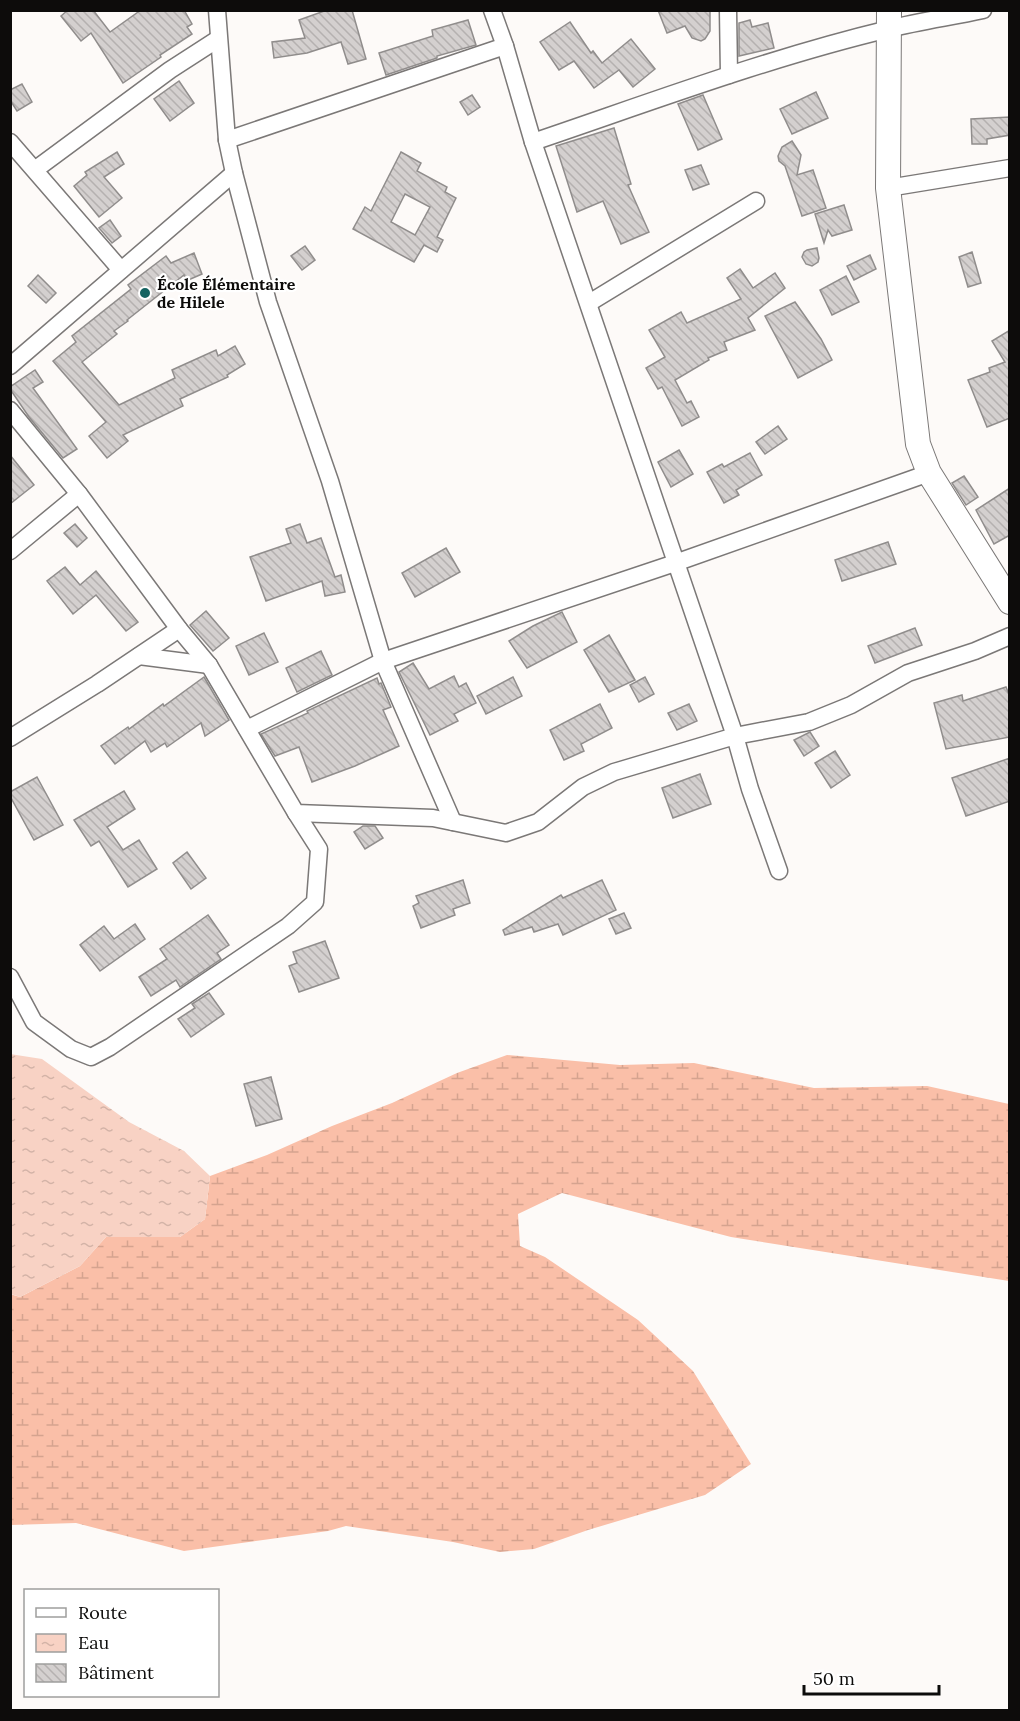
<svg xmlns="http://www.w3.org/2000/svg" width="1020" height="1721" font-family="Lora,serif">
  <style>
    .wetland { fill: url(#wetland-marsh) }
    .water { fill: url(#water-ripples) }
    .building { fill: url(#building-back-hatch); stroke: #908d8c; stroke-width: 1.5; fill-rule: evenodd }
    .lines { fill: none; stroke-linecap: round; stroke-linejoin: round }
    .street-casing { stroke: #7b7877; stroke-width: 19 }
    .secondary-casing { stroke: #7b7877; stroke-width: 26 }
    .street { stroke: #fff; stroke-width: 16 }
    .secondary { stroke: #fff; stroke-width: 24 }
    .poi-dot { fill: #146361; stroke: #fff; stroke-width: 2 }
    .labels { text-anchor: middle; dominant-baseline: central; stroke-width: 4.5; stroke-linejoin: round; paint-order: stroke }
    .poi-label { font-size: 16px; font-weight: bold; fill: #0d0c0b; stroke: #fff; text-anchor: start }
  </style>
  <defs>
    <pattern id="wetland-marsh" width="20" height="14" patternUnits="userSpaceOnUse" patternTransform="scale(1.5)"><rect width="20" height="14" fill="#fabfa8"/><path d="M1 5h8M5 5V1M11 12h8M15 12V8" fill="none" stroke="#d5a38f"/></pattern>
    <pattern id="water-ripples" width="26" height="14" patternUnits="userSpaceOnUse" patternTransform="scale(1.5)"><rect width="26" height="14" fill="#f8d2c4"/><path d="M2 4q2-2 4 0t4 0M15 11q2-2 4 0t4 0" fill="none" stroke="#d3b3a7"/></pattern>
    <pattern id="building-back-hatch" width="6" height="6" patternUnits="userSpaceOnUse" patternTransform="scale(1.5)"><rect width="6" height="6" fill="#d4d0cf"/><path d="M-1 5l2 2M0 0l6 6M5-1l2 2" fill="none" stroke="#b5b1b0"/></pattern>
  </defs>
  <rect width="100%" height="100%" fill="#fdfaf8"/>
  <!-- wetland -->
  <path class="wetland" d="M507,1055L620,1065L694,1063L814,1088L927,1086L1009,1104V1281L731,1237L562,1193L518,1214L520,1246L545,1257L638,1320L693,1371L751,1464L705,1495L588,1530L534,1549L500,1552L453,1542L346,1526L328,1531L184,1551L76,1523L11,1525L10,1294L20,1297L80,1266L106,1237H180L205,1219L210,1176L267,1155L332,1126L392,1103L457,1073Z"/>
  <!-- water -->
  <path class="water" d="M10,1054L42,1059L129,1122L184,1151L210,1176L205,1219L180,1237H106L80,1266L20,1297L11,1294Z"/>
  <!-- building -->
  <g class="building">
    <path d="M68,10H93L110,32L141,10H184L192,24L187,27L192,34L160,55L161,57L123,83L91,33L81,41L61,16Z"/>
    <path d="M327,10H352L366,59L348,64L341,42L307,53L274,58L272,42L305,38L299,20Z"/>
    <path d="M658,10H710V31L705,39L701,41L692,38L685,26L667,33Z"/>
    <path d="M468,20L476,45L437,56V58L386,75L379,53L433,36L432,30Z"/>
    <path d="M750,20L752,27L768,23L774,48L739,56V23Z"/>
    <path d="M570,22L591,53L593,51L602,63L631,39L655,69L633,87L619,70L594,88L574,61L559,70L540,42Z"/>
    <path d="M179,81L194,103L170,121L154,99Z"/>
    <path d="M22,84L32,102L17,111L10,100V90Z"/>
    <path d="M816,92L828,118L792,134L780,109Z"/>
    <path d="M472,95L480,107L468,115L460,102Z"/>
    <path d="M703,95L722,139L698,150L678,104Z"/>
    <path d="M1010,117V135L987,139V144H972L971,119Z"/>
    <path d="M614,128L631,184L628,185L649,232L621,244L603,201L577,212L556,146Z"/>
    <path d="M792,141L801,155L797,175L813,170L826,208L802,216L785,166L779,161L778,156L782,147Z"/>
    <path d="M117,152L124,164L104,177L122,198L99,217L74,186L87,175L85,172Z"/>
    <path d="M401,152L421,163L417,171L447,187L445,192L456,198L437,237L443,240L437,252L424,245L414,262L353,229L365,207L371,211ZM405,194L430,207L415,235L391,222Z"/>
    <path d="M701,165L709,184L693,190L685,170Z"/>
    <path d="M844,205L852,230L832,236L828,230L824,243L815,214Z"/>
    <path d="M110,220L121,236L112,243L99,228Z"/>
    <path d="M305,246L315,260L302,270L291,256Z"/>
    <path d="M817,248L819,258L818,262L812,266L806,264L802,257L804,252L807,250Z"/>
    <path d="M972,252L981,283L968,287L959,257Z"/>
    <path d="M194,253L202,274L186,281L184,275L127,320L128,321L114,331L117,334L82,362L119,405L175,378L172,370L216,350L218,356L235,346L245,364L227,375L228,377L180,399L183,406L123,435L128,441L107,458L89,436L106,422L53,361L76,342L72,336L131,289L128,285L166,256L171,263Z"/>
    <path d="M870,255L876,269L854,280L847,266Z"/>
    <path d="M740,269L753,288L775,273L785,288L748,318L755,330L724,342L727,350L708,358L709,360L675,380L687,403L691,401L699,417L682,426L662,387L658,389L646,368L665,357L649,330L681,312L687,323L741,299L727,278Z"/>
    <path d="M38,275L56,293L46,303L28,286Z"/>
    <path d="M846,276L859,302L832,315L820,290Z"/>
    <path d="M795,302L821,339L832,360L798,378L765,316Z"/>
    <path d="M1010,330V418L987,427L968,380L990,372L989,368L1005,362L992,341Z"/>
    <path d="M35,370L43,382L33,388L77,449L63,458L29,417L10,389V387Z"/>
    <path d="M778,426L787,439L765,454L756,442Z"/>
    <path d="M679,450L693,474L671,487L658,462Z"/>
    <path d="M750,453L762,475L736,490L739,495L724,503L707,472L722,464L724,467Z"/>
    <path d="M10,455L34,485L10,504Z"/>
    <path d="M964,476L978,497L966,505L952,483Z"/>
    <path d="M1010,488V535L994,544L976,510Z"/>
    <path d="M75,524L87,538L77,547L64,533Z"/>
    <path d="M300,524L307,543L321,538L335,577L341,575L345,592L325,596L322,581L266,601L250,557L291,543L286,529Z"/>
    <path d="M888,542L896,564L842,581L835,560Z"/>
    <path d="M446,548L460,572L415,597L402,573Z"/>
    <path d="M65,567L80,585L96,571L138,622L126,631L96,595L73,614L47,581Z"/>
    <path d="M206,611L229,638L213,651L190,625Z"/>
    <path d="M562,612L577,642L527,668L509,641L533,626Z"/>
    <path d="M915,628L922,645L875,663L868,646Z"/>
    <path d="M264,633L278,662L249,675L236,646Z"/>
    <path d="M609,635L635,680L609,692L584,650Z"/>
    <path d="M321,651L332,675L297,692L286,668Z"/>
    <path d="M413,663L429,689L454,676L459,687L466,683L476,703L454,714L458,721L430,735L399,672Z"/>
    <path d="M204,677L229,720L205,736L201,723L167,747L165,743L151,752L145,741L115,764L101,746L128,727L129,729L163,704L164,706Z"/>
    <path d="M513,677L522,696L486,714L477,696Z"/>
    <path d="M645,677L654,694L639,702L630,685Z"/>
    <path d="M377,678L379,684L381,683L391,707L383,710L399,746L355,766L312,782L299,747L275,756L261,734L308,713L307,711Z"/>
    <path d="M1006,687L1010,697V737L946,749L934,703L962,695L963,701Z"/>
    <path d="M600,704L612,728L581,744L584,751L564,760L550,730Z"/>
    <path d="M689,704L697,721L677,730L668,713Z"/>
    <path d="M810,732L819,746L804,756L794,740Z"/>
    <path d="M835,751L850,775L831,788L815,763Z"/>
    <path d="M1010,758V801L966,816L952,778Z"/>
    <path d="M700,774L711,804L673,818L662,788Z"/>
    <path d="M37,777L63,825L34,840L10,796V792Z"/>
    <path d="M124,791L135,809L107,827L123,850L139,840L157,869L128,887L99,841L91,846L74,820Z"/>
    <path d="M363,826H375L383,838L365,849L354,832Z"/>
    <path d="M187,852L206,878L191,889L173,863Z"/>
    <path d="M463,880L470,903L453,909L455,915L421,928L413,906L419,903L416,896Z"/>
    <path d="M602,880L616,910L563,935L558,924L534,932L532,927L505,935L503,930L561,895L563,898Z"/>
    <path d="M624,913L631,928L616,934L609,919Z"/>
    <path d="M208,915L229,945L217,953L221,959L180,987L176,980L151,996L139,977L167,959L160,949Z"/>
    <path d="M135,924L145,939L100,971L80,945L104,926L114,939Z"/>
    <path d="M325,941L339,978L299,992L289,966L297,963L293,952Z"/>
    <path d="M209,993L224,1014L191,1037L178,1019L195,1008L192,1004Z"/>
    <path d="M271,1077L282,1119L256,1126L244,1084Z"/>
  </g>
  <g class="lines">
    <defs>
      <g id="street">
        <path d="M217,10L227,140L234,173L268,302L330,481L383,661L453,822"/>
        <path d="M492,10L505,46L533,142L735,736L750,789L779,871"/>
        <path d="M728,10L729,75"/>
        <path d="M227,140L505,46"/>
        <path d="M10,142L121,270"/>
        <path d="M533,142C651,102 768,58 889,29C920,21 951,17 983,10"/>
        <path d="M36,169L170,70L218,39"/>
        <path d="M888,188L1010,168"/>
        <path d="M589,303L756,201"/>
        <path d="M10,366L234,173"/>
        <path d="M10,410L79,494L179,629L209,665L296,813L433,818L506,833L538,822L583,787L614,772L735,736L809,722L851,705L908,673L975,651L1010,636"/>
        <path d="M10,551L79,494"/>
        <path d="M139,656L209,665"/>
        <path d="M247,729L383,661L675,563L929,473"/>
        <path d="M10,738L97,684L179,629"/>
        <path d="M10,977L34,1022L71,1049L91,1057L110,1047L288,926L315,902L319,849L296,813"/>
      </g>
      <path id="secondary" d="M889,10L888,188L918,444L929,473L1010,602"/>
    </defs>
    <!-- street casing -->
    <use href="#street" class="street-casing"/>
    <!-- secondary casing -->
    <use href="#secondary" class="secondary-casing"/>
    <!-- street -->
    <use href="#street" class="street"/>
    <!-- secondary -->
    <use href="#secondary" class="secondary"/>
  </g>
  <!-- markers -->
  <circle class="poi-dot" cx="145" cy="293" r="6"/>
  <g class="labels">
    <!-- poi labels -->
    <g class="poi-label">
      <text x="157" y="284">École Élémentaire<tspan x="157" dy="18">de Hilele</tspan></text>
    </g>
  </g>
  <!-- border -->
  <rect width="1020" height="1721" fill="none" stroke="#0d0c0b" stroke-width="24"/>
  <!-- legend -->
  <rect x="24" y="1589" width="195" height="108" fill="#ffffff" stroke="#9e9e9d" stroke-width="1.5"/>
  <rect x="36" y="1608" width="30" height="9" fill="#ffffff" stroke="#9e9e9d" stroke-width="1.5"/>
  <text x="78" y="1619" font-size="18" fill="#0d0c0b">Route</text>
  <rect x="36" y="1634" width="30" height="18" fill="url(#water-ripples)" stroke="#9e9e9d" stroke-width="1.5"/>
  <text x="78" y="1649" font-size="18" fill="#0d0c0b">Eau</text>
  <rect x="36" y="1664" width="30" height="18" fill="url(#building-back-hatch)" stroke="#9e9e9d" stroke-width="1.5"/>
  <text x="78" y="1679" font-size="18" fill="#0d0c0b">Bâtiment</text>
  <!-- scale -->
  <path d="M804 1685v9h135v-9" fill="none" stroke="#0d0c0b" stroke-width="3"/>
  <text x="813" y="1685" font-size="18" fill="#0d0c0b" stroke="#ffffff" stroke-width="4.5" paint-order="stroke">50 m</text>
</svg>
